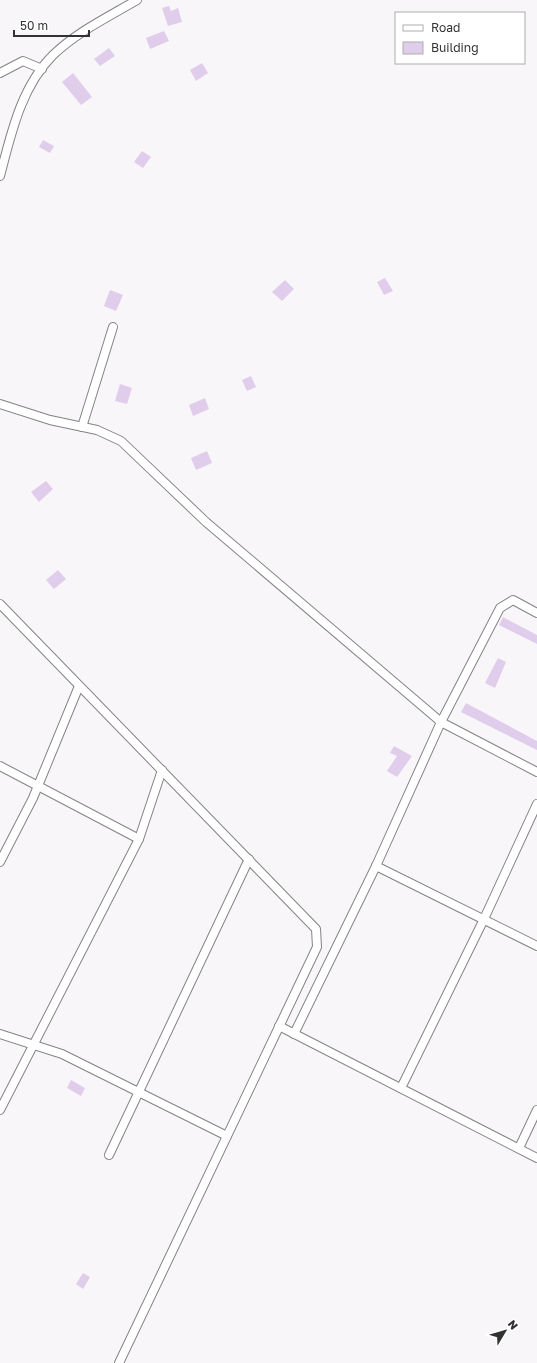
<svg xmlns="http://www.w3.org/2000/svg" width="537" height="1363" font-family="'Golos Text',sans-serif">
  <style>
    .building { fill: #e0cdeb }
    .lines { fill: none; stroke-linecap: round; stroke-linejoin: round }
    .minor-casing { stroke: #848385; stroke-width: 10 }
    .minor { stroke: #fff; stroke-width: 8 }
  </style>
  <rect width="100%" height="100%" fill="#f8f6f9"/>
  <!-- building -->
  <g class="building">
    <path d="M169,6L171,11L178,8L182,22L168,26L162,8Z"/>
    <path d="M164,31L169,41L150,49L146,38Z"/>
    <path d="M109,48L115,56L100,66L94,59Z"/>
    <path d="M202,63L208,73L196,81L190,70Z"/>
    <path d="M73,73L92,97L81,105L62,82Z"/>
    <path d="M43,140L54,146L50,153L39,147Z"/>
    <path d="M142,151L151,157L143,168L134,162Z"/>
    <path d="M385,278L393,291L384,295L377,282Z"/>
    <path d="M285,280L294,289L282,301L272,292Z"/>
    <path d="M110,290L123,295L116,311L104,306Z"/>
    <path d="M251,376L256,387L247,391L242,380Z"/>
    <path d="M120,384L132,388L127,404L115,401Z"/>
    <path d="M205,398L209,409L193,416L189,405Z"/>
    <path d="M207,451L212,463L196,470L191,458Z"/>
    <path d="M46,481L53,489L39,502L31,492Z"/>
    <path d="M58,570L66,579L54,589L46,580Z"/>
    <path d="M503,617L537,635V644L499,625Z"/>
    <path d="M498,658L506,662L495,688L485,683Z"/>
    <path d="M466,703L537,741V750L461,712Z"/>
    <path d="M394,746L412,756L397,777L387,771L397,756L390,753Z"/>
    <path d="M71,1080L85,1088L81,1096L67,1088Z"/>
    <path d="M83,1273L90,1277L83,1289L76,1284Z"/>
  </g>
  <g class="lines">
    <defs>
      <g id="minor">
        <path d="M0,73L23,61L42,69"/>
        <path d="M0,176C11,134 21,87 53,55C77,32 108,17 137,0"/>
        <path d="M0,404L50,420L97,430L121,441L206,522L441,722L537,772"/>
        <path d="M82,427L113,327"/>
        <path d="M0,604L316,929L317,947L119,1363"/>
        <path d="M0,766L139,839"/>
        <path d="M0,862L33,798L79,686"/>
        <path d="M376,866L537,946"/>
        <path d="M279,1026L537,1158"/>
        <path d="M0,1034L62,1054L227,1136"/>
        <path d="M294,1034L376,866L441,722L500,608L513,600L537,613"/>
        <path d="M401,1088L484,919L537,804"/>
        <path d="M0,1110L139,839L162,770"/>
        <path d="M519,1148L537,1110"/>
        <path d="M109,1155L249,859"/>
      </g>
    </defs>
    <!-- minor casing -->
    <use href="#minor" class="minor-casing"/>
    <!-- minor -->
    <use href="#minor" class="minor"/>
  </g>
  <!-- legend -->
  <rect x="395" y="12" width="130" height="52" fill="#ffffff" stroke="#adadad"/>
  <rect x="403" y="25" width="20" height="6" fill="#ffffff" stroke="#adadad"/>
  <text x="431" y="32" font-size="12" fill="#323233">Road</text>
  <rect x="403" y="42" width="20" height="12" fill="#e0cdeb" stroke="#adadad"/>
  <text x="431" y="52" font-size="12" fill="#323233">Building</text>
  <!-- north arrow -->
  <g transform="translate(505 1331) rotate(52)" stroke="#ffffff" stroke-width="3" paint-order="stroke">
  <path d="M0-3L7 15L0 10L-7 15Z" fill="#323233"/>
  <text y="-6" font-size="11" font-weight="bold" text-anchor="middle" fill="#323233">N</text>
  </g>
  <!-- scale -->
  <path d="M14 30v6h75v-6" fill="none" stroke="#323233" stroke-width="2"/>
  <text x="20" y="30" font-size="12" fill="#323233" stroke="#ffffff" stroke-width="3" paint-order="stroke">50 m</text>
</svg>
